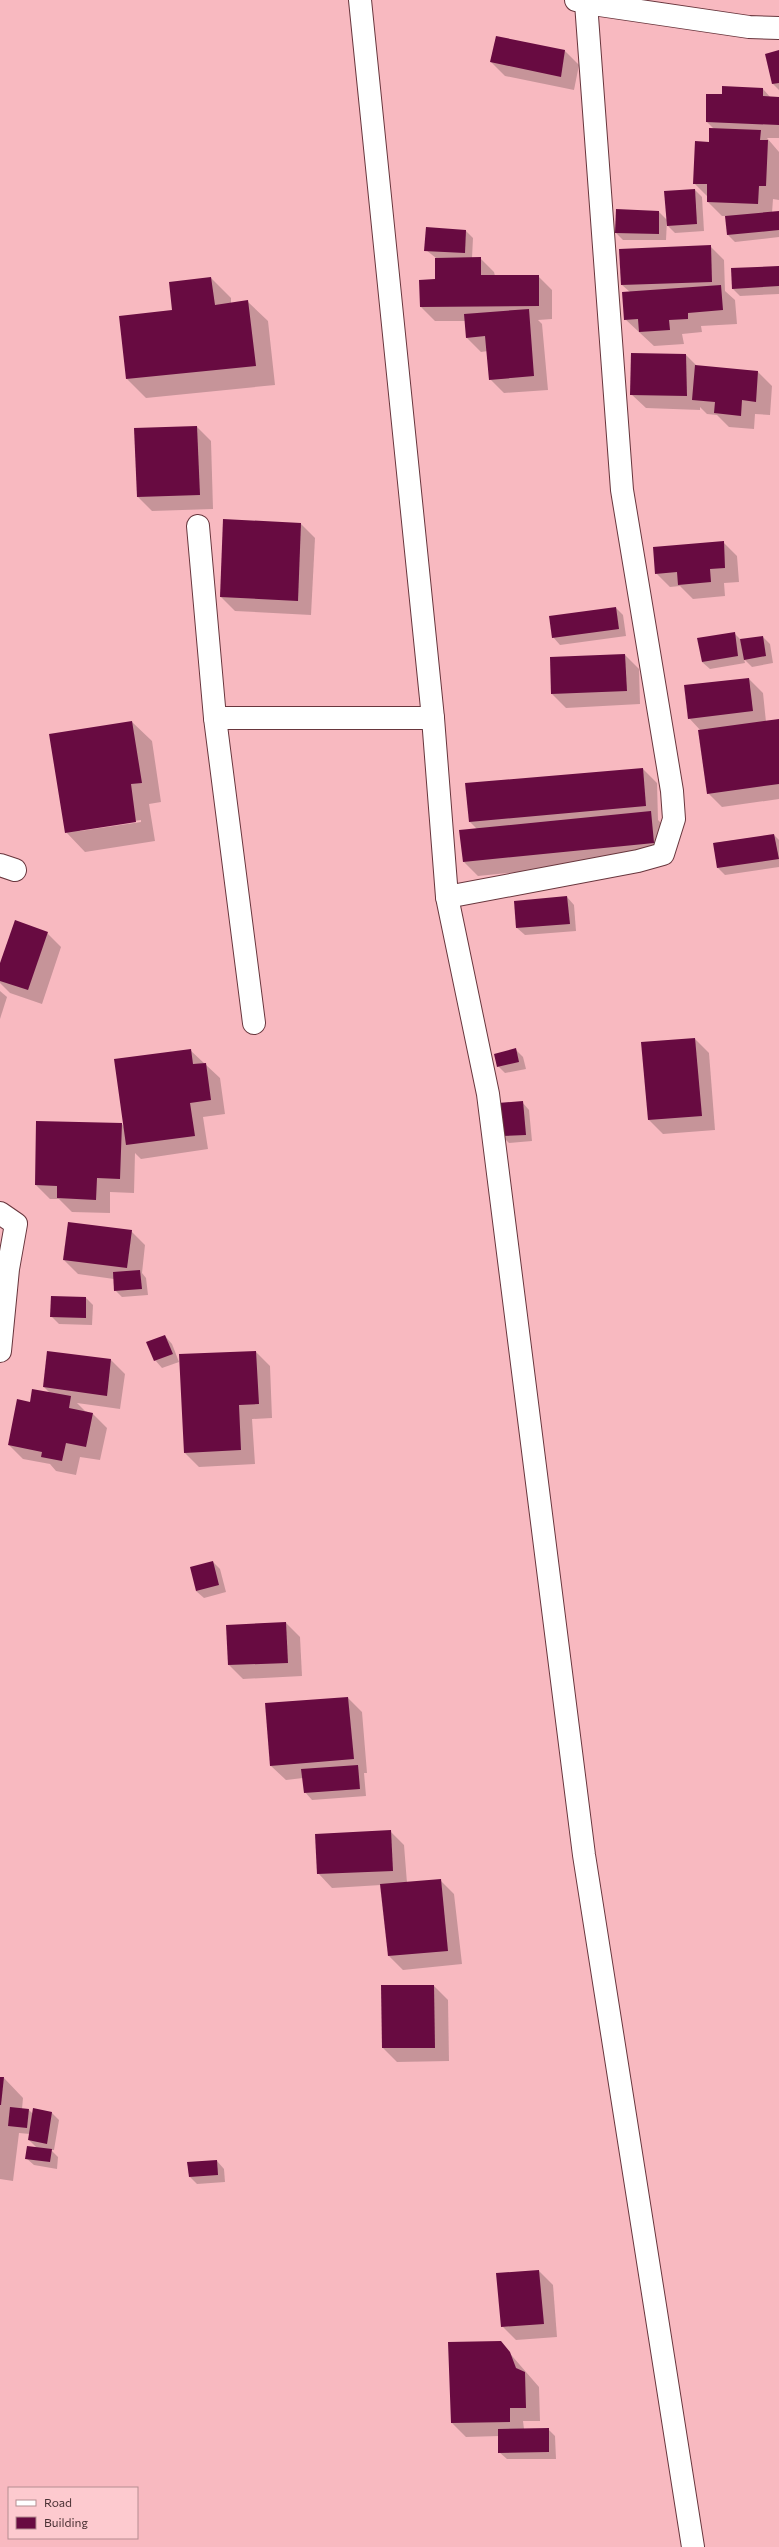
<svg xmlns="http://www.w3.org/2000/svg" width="779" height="2547" font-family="Commissioner,sans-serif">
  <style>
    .shadow { fill: #0003; fill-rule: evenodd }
    .building { fill: #680b41 }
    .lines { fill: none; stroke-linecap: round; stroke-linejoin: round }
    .minor-casing { stroke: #68363d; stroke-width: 24 }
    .minor { stroke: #fff; stroke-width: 22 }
  </style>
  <rect width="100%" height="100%" fill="#f8b9c0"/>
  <!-- shadow -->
  <g class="shadow">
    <path d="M497,37L565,51L579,65L574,90L505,76L491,62Z"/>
    <path d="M779,51V90L773,84L766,55Z"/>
    <path d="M763,89L771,98H779V138H767L779,152V200L773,199L772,213L779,212V237L735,242L728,235L726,216H722L708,202V197L694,183L715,130L707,122L723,95Z"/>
    <path d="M695,190L702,197L704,231L675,233L668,226L666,192Z"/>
    <path d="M659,212L667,220L666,240H623L616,233Z"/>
    <path d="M427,228L466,231L473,238L472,258H480L494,272L495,276H538L552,290V319L538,320L542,324L548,390L504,393L490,379L488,351L481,352L467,338L465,321H435L421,307L437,280L436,258L426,250Z"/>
    <path d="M710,246L724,260L725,291L735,300L737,324L701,326L702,332L682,334L684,344L654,346L625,319L630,292L622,285Z"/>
    <path d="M779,267V294L740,296L732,288Z"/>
    <path d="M211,278L231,298V304L248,302L268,321L275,385L146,398L127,379L173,311Z"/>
    <path d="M686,355L697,366L758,372L772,386L770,415L755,414L754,429L729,427L717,415L707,414L700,407V410L646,408L631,394Z"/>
    <path d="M197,427L211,441L213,509L152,511L138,497Z"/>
    <path d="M301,524L315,538L311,615L235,611L221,597Z"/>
    <path d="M723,542L737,556L739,582L724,583L725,596L693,599L680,586L670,587L656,573Z"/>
    <path d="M616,608L623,615L626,636L560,645L553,637Z"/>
    <path d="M734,633L741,640L763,637L770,644L773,663L752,667L744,659L745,663L710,669L702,662Z"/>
    <path d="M625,655L639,669L640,704L566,708L552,694Z"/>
    <path d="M749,679L763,693L766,722L779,720V799L722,807L708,793L701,731L689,718Z"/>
    <path d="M132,722L152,741L161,802L149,804L155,841L85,852L66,832ZM141,820V822L80,831V829Z"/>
    <path d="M643,769L657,783L658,820L664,826L667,857L478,876L464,862L477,829L469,821Z"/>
    <path d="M774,835L779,840V867L725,875L718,868L714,843Z"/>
    <path d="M567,897L574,905L576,931L525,935L517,928L515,902Z"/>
    <path d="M47,933L61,947L42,1004L10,993L0,983V966Z"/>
    <path d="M0,991L7,997L0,1019Z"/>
    <path d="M695,1039L709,1053L715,1130L663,1134L649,1120Z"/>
    <path d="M190,1050L220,1078L225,1114L203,1117L208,1149L141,1159L135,1153L134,1193L110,1192V1213L72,1212L59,1199H50L36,1185L122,1124L124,1127Z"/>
    <path d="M516,1050L523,1057L526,1069L505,1073L498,1066Z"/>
    <path d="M522,1102L529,1110L532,1141L509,1143L502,1136Z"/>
    <path d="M131,1231L145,1245L142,1273L146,1278L148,1295L122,1297L115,1290L114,1279L78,1274L64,1260Z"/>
    <path d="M86,1298L93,1305L92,1325L59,1324L51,1316Z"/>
    <path d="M165,1336L172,1344L179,1362L162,1368L155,1360Z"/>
    <path d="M256,1352L270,1366L272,1418L252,1419L255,1464L199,1467L185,1453Z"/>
    <path d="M111,1360L125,1374L120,1409L77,1403L85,1411L93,1414L107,1428L100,1460L80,1457L76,1475L56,1471L50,1464L23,1459L9,1445L30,1403L50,1393L44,1387Z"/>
    <path d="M213,1562L220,1569L226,1592L204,1598L196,1591Z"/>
    <path d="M286,1623L300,1637L302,1676L243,1679L229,1665Z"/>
    <path d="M348,1698L362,1712L367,1773H364L366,1796L312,1800L305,1792L303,1778L286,1780L271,1766L266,1704Z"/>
    <path d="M390,1831L404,1845L407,1883L440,1880L454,1894L462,1964L403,1970L389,1956L381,1885L332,1888L318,1873Z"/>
    <path d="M434,1986L448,2000L449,2061L397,2062L383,2048Z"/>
    <path d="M0,2078H4L23,2098L22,2109L29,2110L33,2114L34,2109L52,2113L59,2120L54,2150H51L58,2157L57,2169L34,2165L26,2158L37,2148L29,2140L30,2134L19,2133L13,2181L0,2179Z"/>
    <path d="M217,2161L224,2169L225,2182L197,2184L190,2177Z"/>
    <path d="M539,2271L553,2285L557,2337L516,2340L502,2326Z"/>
    <path d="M500,2342L539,2387L540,2421H523L524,2429H548L555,2436L556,2459H507L499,2452V2436L466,2437L452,2423Z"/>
  </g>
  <!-- building -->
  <g class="building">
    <path d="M496,36L565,50L561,77L490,62Z"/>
    <path d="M779,50V83L772,84L765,54Z"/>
    <path d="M722,86L763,88V96L779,97V125L706,122V94H722Z"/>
    <path d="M709,128L761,130L760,140H768L766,186H759L758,204L707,202V184H693L695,141L709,142Z"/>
    <path d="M695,189L697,224L667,226L664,191Z"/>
    <path d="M616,209L659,211V234L615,233Z"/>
    <path d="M779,211V230L727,235L725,216Z"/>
    <path d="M426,227L466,230L465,253L424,251Z"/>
    <path d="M711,245L712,282L621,285L619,249Z"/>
    <path d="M481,257V275H539V306L420,307L419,280L435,279V258Z"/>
    <path d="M779,266V286L732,289L731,268Z"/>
    <path d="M211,277L215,305L248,300L256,366L126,379L119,316L172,310L169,282Z"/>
    <path d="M721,285L723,310L688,313V319L669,320L670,330L639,332L638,319L624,320L622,292Z"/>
    <path d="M529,309L534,376L489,380L485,336L466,338L464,314Z"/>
    <path d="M631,353L686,354L687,396L630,395Z"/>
    <path d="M695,365L758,371L756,402L742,400L741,416L714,413L715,402L692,400Z"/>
    <path d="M197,426L200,495L137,497L134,428Z"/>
    <path d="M223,519L301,523L298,601L220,597Z"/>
    <path d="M724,541L725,568L710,569L711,582L678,585L677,572L655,574L653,547Z"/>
    <path d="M616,607L619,629L552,638L549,616Z"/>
    <path d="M735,632L738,656L702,662L697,638Z"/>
    <path d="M763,636L766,656L744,660L740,639Z"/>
    <path d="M625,654L627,691L551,694L550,657Z"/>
    <path d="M749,678L753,711L688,719L684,685Z"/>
    <path d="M779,719V784L707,794L698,730Z"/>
    <path d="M132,721L142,783L131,784L136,822L65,833L49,734Z"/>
    <path d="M643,768L646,806L469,822L465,783Z"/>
    <path d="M651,811L654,843L463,862L459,830Z"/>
    <path d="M774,834L779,859L717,868L713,843Z"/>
    <path d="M567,896L570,924L516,928L514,901Z"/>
    <path d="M15,920L48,932L28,990L0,981V963Z"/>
    <path d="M695,1038L702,1116L648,1120L641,1042Z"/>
    <path d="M516,1048L519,1062L497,1067L494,1054Z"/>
    <path d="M191,1049L193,1064L206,1063L211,1100L190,1103L195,1136L126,1145L114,1059Z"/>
    <path d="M523,1101L526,1135L501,1136L498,1103Z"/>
    <path d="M36,1121L122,1123L120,1179L97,1178L96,1200L57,1198V1186L35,1185Z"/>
    <path d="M68,1222L132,1230L127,1268L63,1260Z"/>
    <path d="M140,1270L142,1289L114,1291L113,1272Z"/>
    <path d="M51,1296L86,1297V1318L50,1317Z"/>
    <path d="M165,1335L173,1354L154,1361L146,1342Z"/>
    <path d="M47,1351L111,1359L107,1396L43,1387Z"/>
    <path d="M256,1351L259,1404L239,1405L241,1450L184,1453L179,1354Z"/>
    <path d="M32,1389L71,1396L69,1408L93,1413L86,1447L66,1443L62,1461L41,1457L42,1452L8,1445L17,1399L30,1402Z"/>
    <path d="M213,1561L219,1585L196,1591L190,1567Z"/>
    <path d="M286,1622L288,1663L228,1665L226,1625Z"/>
    <path d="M348,1697L354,1759L270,1766L265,1703Z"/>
    <path d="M358,1765L360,1789L304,1793L301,1769Z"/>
    <path d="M391,1830L393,1871L317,1874L315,1834Z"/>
    <path d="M441,1879L448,1951L388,1956L380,1884Z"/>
    <path d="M381,1985H434L435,2048H382Z"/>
    <path d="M0,2077H4L1,2105H0Z"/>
    <path d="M10,2107L29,2109L27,2128L8,2126Z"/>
    <path d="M33,2108L52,2112L47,2144L28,2140Z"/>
    <path d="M27,2146L52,2149L50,2162L25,2159Z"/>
    <path d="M217,2160L218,2175L189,2177L187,2162Z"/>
    <path d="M539,2270L544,2324L501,2327L496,2273Z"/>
    <path d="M501,2341L510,2352L516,2368L525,2372L526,2408H510V2422L451,2423L448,2342Z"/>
    <path d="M549,2428V2452L498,2453V2429Z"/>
  </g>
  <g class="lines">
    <defs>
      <g id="minor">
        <path d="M360,0L433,718L447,897L488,1094L584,1855L693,2547"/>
        <path d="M586,3L749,27L779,28"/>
        <path d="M198,526L215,718L254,1023"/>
        <path d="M215,718H433"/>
        <path d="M0,865L15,870"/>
        <path d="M447,897L638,861L663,854L674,819L672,791L622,490L586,3L576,0"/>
        <path d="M0,1213L16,1224L8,1269L0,1351"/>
      </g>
    </defs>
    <!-- minor casing -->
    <use href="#minor" class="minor-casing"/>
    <!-- minor -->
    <use href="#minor" class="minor"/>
  </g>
  <!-- legend -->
  <rect x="8" y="2487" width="130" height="52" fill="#fdcacf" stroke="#b68d91"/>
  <rect x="16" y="2500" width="20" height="6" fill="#ffffff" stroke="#b68d91"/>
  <text x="44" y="2507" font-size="12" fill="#4b3235">Road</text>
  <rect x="16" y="2517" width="20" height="12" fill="#680b41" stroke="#b68d91"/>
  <text x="44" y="2527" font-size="12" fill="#4b3235">Building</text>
</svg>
